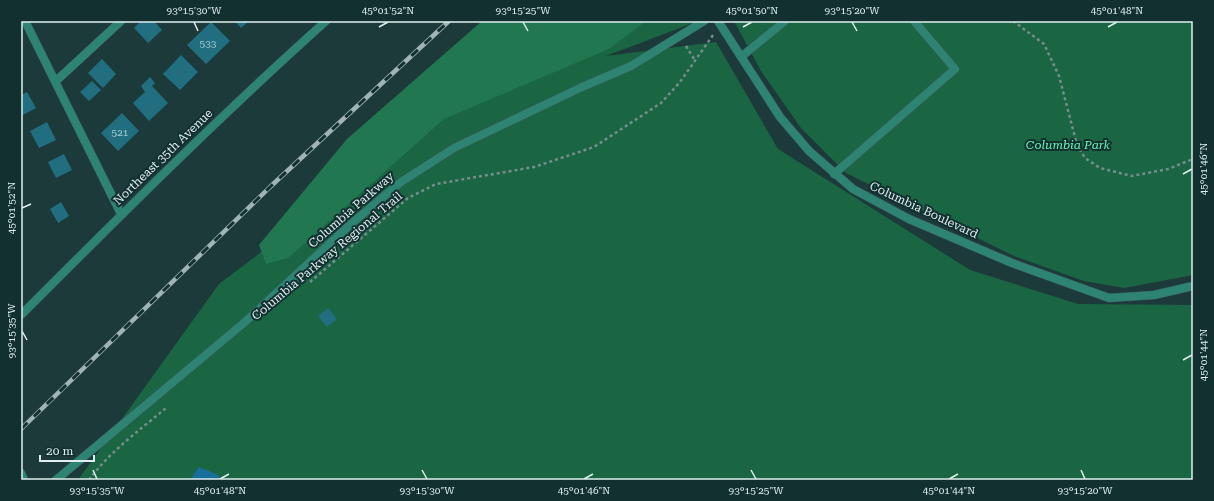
<svg xmlns="http://www.w3.org/2000/svg" width="1214" height="501" font-family="'Roboto Serif',serif">
  <style>
    .green { fill: #1a6642 }
    .forest { fill: #21774f }
    .water { fill: #17709b }
    .building { fill: #206e80 }
    .lines { fill: none; stroke-linecap: round; stroke-linejoin: round }
    .service-casing { stroke: #3c5758; stroke-width: 9 }
    .minor-casing { stroke: #3c5758; stroke-width: 9 }
    .tertiary-casing { stroke: #3c5758; stroke-width: 9 }
    .path { stroke: #768d8e; stroke-width: 2.5; stroke-dasharray: 3 3; stroke-linecap: butt }
    .service { stroke: #2e8473; stroke-width: 8 }
    .minor { stroke: #2e8473; stroke-width: 8 }
    .tertiary { stroke: #2e8473; stroke-width: 8 }
    .rail-casing { stroke: #a0b4b4; stroke-width: 4.5 }
    .rail { stroke: #133031; stroke-width: 3; stroke-dasharray: 9; stroke-linecap: butt }
    .ticks { fill: none; stroke: #dfefef; stroke-width: 1.5 }
    .labels { text-anchor: middle; dominant-baseline: central; stroke-width: 4; stroke-linejoin: round; paint-order: stroke }
    .number-label { font-size: 10px; fill: #afcfd3 }
    .park-label { font-size: 12px; font-style: italic; fill: #6cfab2; stroke: #133031 }
    .street-label { font-size: 12px; fill: #dfefef; stroke: #133031 }
    .neatline { fill: none; stroke: #dfefef; stroke-width: 1.5 }
    .ticks-label { font-size: 10px; text-anchor: middle; fill: #dfefef }
  </style>
  <rect width="100%" height="100%" fill="#1d3a3b"/>
  <!-- green -->
  <g class="green">
    <path d="M547,21H698L606,56L716,42L778,149L970,270L1078,304L1193,305V480H78L219,284L410,139Z"/>
    <path d="M734,21H1193V275L1124,288L1084,281L1014,256L846,173L801,128L761,71Z"/>
  </g>
  <!-- forest -->
  <path class="forest" d="M482,21H646L609,49L444,119L288,258L266,264L259,245L347,139Z"/>
  <!-- water -->
  <path class="water" d="M199,467L218,475L220,480H190Z"/>
  <!-- building -->
  <g class="building">
    <path d="M141,21H154L162,30L148,43L134,28Z"/>
    <path d="M235,21H249L241,28Z"/>
    <path d="M211,22L230,41L206,64L187,45Z"/>
    <path d="M181,55L198,72L180,90L163,74Z"/>
    <path d="M102,59L116,74L103,88L88,73Z"/>
    <path d="M150,77L155,83L152,86L168,103L149,121L133,103L145,92L141,86Z"/>
    <path d="M92,81L101,90L89,101L80,92Z"/>
    <path d="M27,92L36,108L21,116V95Z"/>
    <path d="M122,113L139,131L118,151L101,133Z"/>
    <path d="M47,122L56,140L39,148L30,131Z"/>
    <path d="M64,154L72,170L56,178L48,162Z"/>
    <path d="M61,202L69,216L58,223L50,209Z"/>
    <path d="M328,308L337,319L327,327L318,316Z"/>
  </g>
  <g class="lines">
    <defs>
      <g id="service">
        <path d="M25,21L121,214"/>
        <path d="M718,21L780,117L809,151L853,189L909,219L1012,263L1109,298L1154,295L1193,286"/>
        <path d="M741,57L785,21"/>
        <path d="M56,81L121,21"/>
        <path d="M834,174L955,69L914,21"/>
      </g>
      <g id="minor">
        <path d="M21,315C121,215 221,115 326,21"/>
        <path d="M56,480L245,322L352,223L401,182L454,148L582,87L631,66L704,21"/>
      </g>
      <path id="tertiary" d="M21,473L24,480"/>
    </defs>
    <!-- service casing -->
    <use href="#service" class="service-casing"/>
    <!-- minor casing -->
    <use href="#minor" class="minor-casing"/>
    <!-- tertiary casing -->
    <use href="#tertiary" class="tertiary-casing"/>
    <!-- path -->
    <g class="path">
      <path d="M1013,21L1044,44L1059,76L1077,145L1085,158L1100,168L1132,176L1168,169L1193,159"/>
      <path d="M686,46L694,59"/>
      <path d="M310,282L408,198L436,184L534,167L594,147L661,103L680,82L713,35"/>
      <path d="M89,480C108,453 141,429 166,408"/>
    </g>
    <!-- service -->
    <use href="#service" class="service"/>
    <!-- minor -->
    <use href="#minor" class="minor"/>
    <!-- tertiary -->
    <use href="#tertiary" class="tertiary"/>
    <defs>
      <path id="rail" d="M21,429L270,187L449,21"/>
    </defs>
    <!-- rail casing -->
    <use href="#rail" class="rail-casing"/>
    <!-- rail -->
    <use href="#rail" class="rail"/>
  </g>
  <!-- ticks -->
  <path class="ticks" d="M194,22L198,31M523,22L528,31M852,22L857,31M379,27L388,22M743,27L752,22M1108,27L1117,22M1183,174L1192,169M22,208L31,204M22,331L27,340M1183,360L1192,355M93,470L97,479M422,470L427,479M751,470L756,479M1081,470L1085,479M220,479L229,474M584,479L593,474M949,479L958,474"/>
  <g class="labels">
    <!-- number labels -->
    <g class="number-label">
      <text x="208" y="43">533</text>
      <text x="120" y="132">521</text>
    </g>
    <!-- park labels -->
    <g class="park-label">
      <text x="1068" y="145">Columbia Park</text>
    </g>
    <!-- street labels -->
    <g class="street-label">
      <text transform="translate(163 157) rotate(-44)">Northeast 35th Avenue</text>
      <text transform="translate(351 210) rotate(-41)">Columbia Parkway</text>
      <text transform="translate(924 210) rotate(25)">Columbia Boulevard</text>
      <text transform="translate(327 256) rotate(-40)">Columbia Parkway Regional Trail</text>
    </g>
  </g>
  <!-- border -->
  <rect width="1214" height="501" fill="none" stroke="#133031" stroke-width="44"/>
  <!-- scale -->
  <path d="M40 455v6h54v-6" fill="none" stroke="#dfefef" stroke-width="2"/>
  <text x="46" y="455" font-size="12" fill="#dfefef" stroke="#133031" stroke-width="3" paint-order="stroke">20 m</text>
  <rect x="22" y="22" width="1170" height="457" class="neatline"/>
  <g class="ticks-label">
    <text x="194" y="14">93°15'30"W</text>
    <text x="388" y="14">45°01'52"N</text>
    <text x="523" y="14">93°15'25"W</text>
    <text x="752" y="14">45°01'50"N</text>
    <text x="852" y="14">93°15'20"W</text>
    <text x="1117" y="14">45°01'48"N</text>
    <text transform="translate(1203 169) rotate(-90)" y="4">45°01'46"N</text>
    <text transform="translate(11 208) rotate(-90)" y="4">45°01'52"N</text>
    <text transform="translate(11 331) rotate(-90)" y="4">93°15'35"W</text>
    <text transform="translate(1203 355) rotate(-90)" y="4">45°01'44"N</text>
    <text x="97" y="494">93°15'35"W</text>
    <text x="220" y="494">45°01'48"N</text>
    <text x="427" y="494">93°15'30"W</text>
    <text x="584" y="494">45°01'46"N</text>
    <text x="756" y="494">93°15'25"W</text>
    <text x="949" y="494">45°01'44"N</text>
    <text x="1085" y="494">93°15'20"W</text>
  </g>
</svg>
